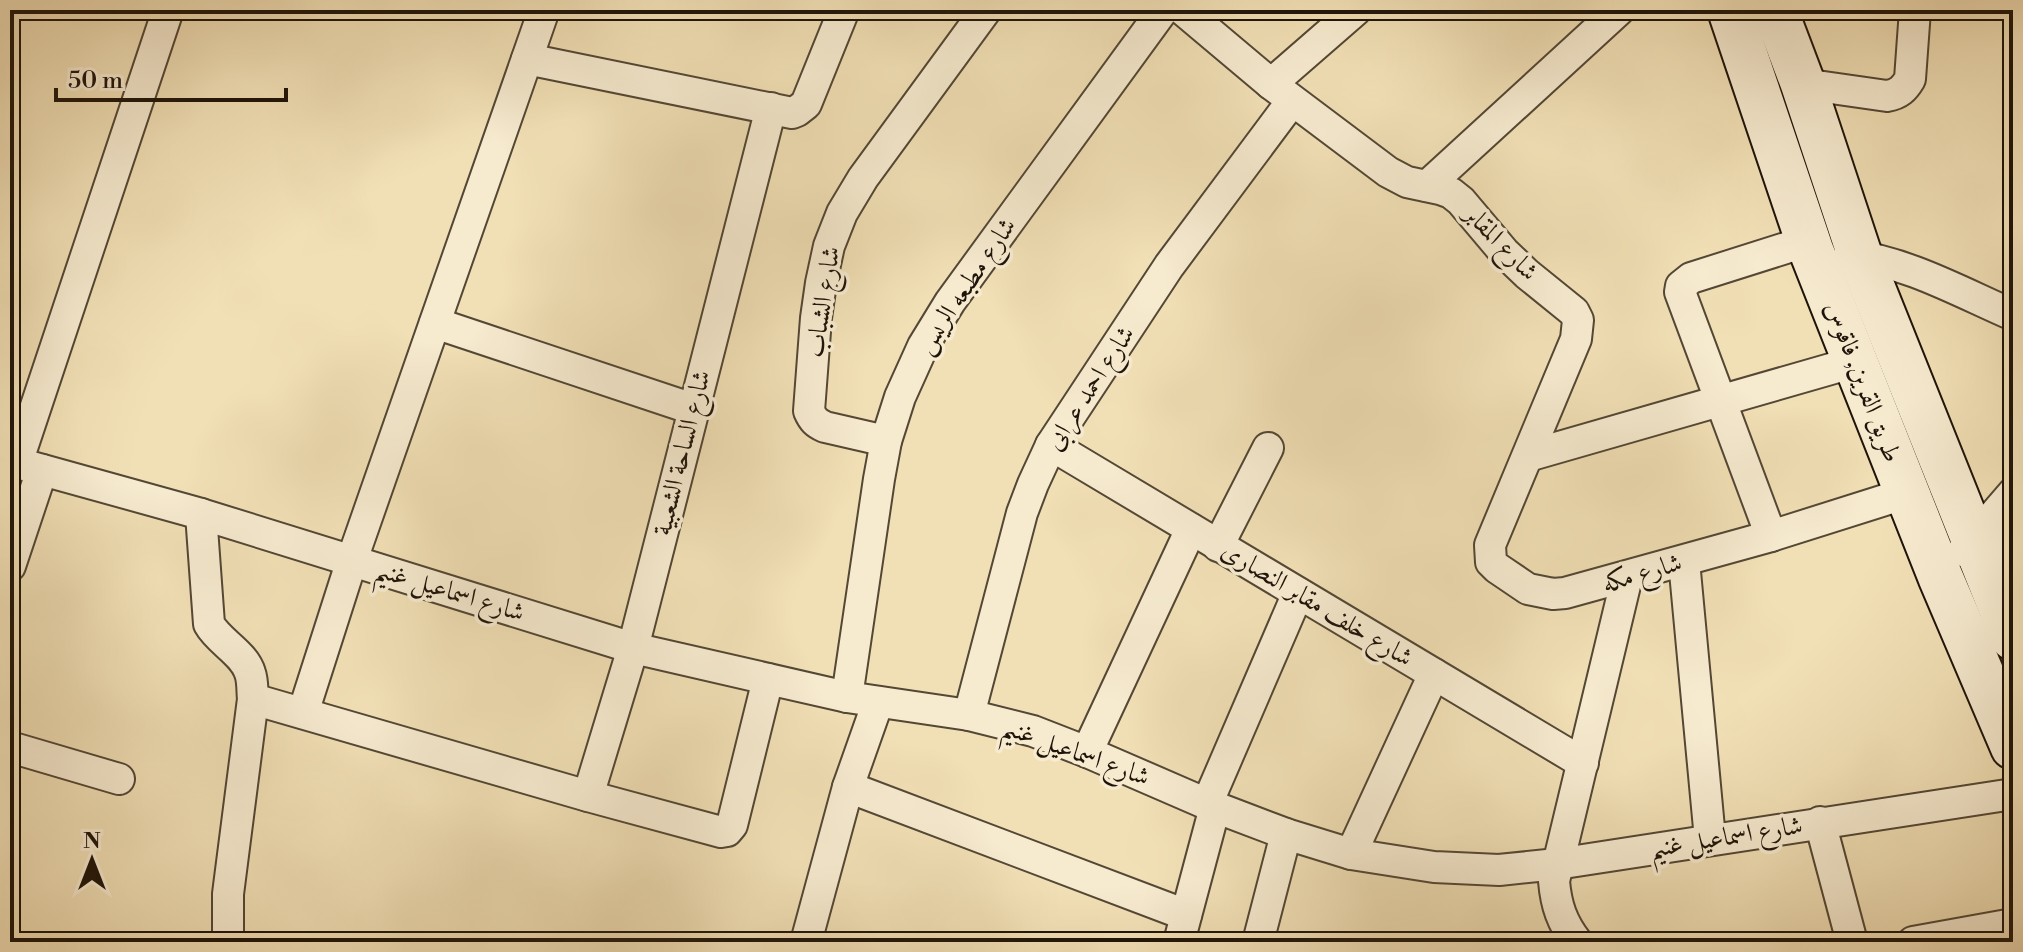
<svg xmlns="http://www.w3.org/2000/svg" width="2023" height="952" font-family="'Libre Bodoni',Amiri,serif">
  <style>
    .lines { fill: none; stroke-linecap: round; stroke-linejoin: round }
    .minor-casing { stroke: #534735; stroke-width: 34 }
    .secondary-casing { stroke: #1e140a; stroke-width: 48 }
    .minor { stroke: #f6eacf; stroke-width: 30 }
    .secondary { stroke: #f6eacf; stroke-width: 44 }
    .labels { text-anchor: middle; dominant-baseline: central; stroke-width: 7; stroke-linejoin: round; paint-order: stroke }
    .street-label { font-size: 26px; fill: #1e140a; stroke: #f6eacf }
  </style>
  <rect width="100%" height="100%" fill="#f1dfb5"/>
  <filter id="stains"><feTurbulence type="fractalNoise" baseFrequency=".0025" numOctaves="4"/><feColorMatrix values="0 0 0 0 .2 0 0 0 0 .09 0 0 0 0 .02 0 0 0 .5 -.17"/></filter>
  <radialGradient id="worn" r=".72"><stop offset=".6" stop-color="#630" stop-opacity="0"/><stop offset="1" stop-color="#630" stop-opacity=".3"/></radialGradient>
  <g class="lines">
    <defs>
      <g id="minor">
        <path d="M1183,10L1271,84L1388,172L1407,182L1440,189L1451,193L1461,201L1504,252L1527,274L1574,312L1578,320L1576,339L1490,545L1491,562L1497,568L1528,589L1553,594L1565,593L1771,536L1907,493"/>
        <path d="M527,59L792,113L797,111L806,104L844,10"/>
        <path d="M1271,84L1356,10"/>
        <path d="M1803,84L1887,96C1899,94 1904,89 1910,79L1915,10"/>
        <path d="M1427,186L1619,10"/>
        <path d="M1849,255C1907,262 1960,292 2013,315"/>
        <path d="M435,323L693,409"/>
        <path d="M886,441L825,427C816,423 813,420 809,411L816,318L821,283L829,246L842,213L863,178L986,10"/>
        <path d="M1051,445L1583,763"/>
        <path d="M1528,456L1855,362"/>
        <path d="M10,461L201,514L633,648L847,697L969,715L1033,731L1087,752L1207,804L1286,834L1351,854L1434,867L1499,870L1557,864L2013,794"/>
        <path d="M17,463L168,10"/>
        <path d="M201,514L209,624C219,642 244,653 250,673C253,681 252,691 253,699L228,894V942"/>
        <path d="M1986,525L2013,545"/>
        <path d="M1771,536L1680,292L1681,286L1691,278L1808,241"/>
        <path d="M1218,546L1268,448"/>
        <path d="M1963,551L2013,493"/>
        <path d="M1684,561L1710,839"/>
        <path d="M10,566L42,470"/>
        <path d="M847,697L879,479L886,441L900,397L923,346L950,302L1163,10"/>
        <path d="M253,699L588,796L721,832L727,831L732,825L768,679"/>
        <path d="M303,713L352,560L544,10"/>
        <path d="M969,715L1022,513L1033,484L1051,445L1169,266L1292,101"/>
        <path d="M10,747L119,779"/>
        <path d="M1087,752L1191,529"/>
        <path d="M848,787L1186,915"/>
        <path d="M588,796L633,648L771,108"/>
        <path d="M1207,804L1298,593"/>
        <path d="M1820,822L1852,942"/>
        <path d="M1351,854L1434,674"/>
        <path d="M806,942L848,787L878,702"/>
        <path d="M1179,942L1215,807"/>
        <path d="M1258,942L1286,834"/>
        <path d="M1577,942C1562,923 1556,905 1554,881L1627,577"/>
        <path d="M1913,942L2013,924"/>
      </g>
      <g id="secondary">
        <path d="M1730,10L1811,250L1940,576L2013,747"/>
        <path d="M1775,10L1803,84L1860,256L2013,638"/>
      </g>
    </defs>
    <!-- minor casing -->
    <use href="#minor" class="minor-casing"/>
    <!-- secondary casing -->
    <use href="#secondary" class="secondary-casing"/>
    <!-- minor -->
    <use href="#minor" class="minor"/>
    <!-- secondary -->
    <use href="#secondary" class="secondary"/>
  </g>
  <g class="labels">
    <!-- street labels -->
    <g class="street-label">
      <text transform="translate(1501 243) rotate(46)">شارع المقابر</text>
      <text transform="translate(966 286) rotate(-56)">شارع مطبعه الريس</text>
      <text transform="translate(823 302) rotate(-81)">شارع الشباب</text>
      <text transform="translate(1863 382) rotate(69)">طريق القرين, فاقوس</text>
      <text transform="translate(1090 388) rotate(-57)">شارع احمد عرابى</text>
      <text transform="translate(682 453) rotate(-76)">شارع الساحة الشعبية</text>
      <text transform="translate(1642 573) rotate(-16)">شارع مكه</text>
      <text transform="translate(450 591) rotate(17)">شارع اسماعيل غنيم</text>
      <text transform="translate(1317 604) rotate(31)">شارع خلف مقابر النصارى</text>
      <text transform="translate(1076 752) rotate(20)">شارع اسماعيل غنيم</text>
      <text transform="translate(1726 837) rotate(-9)">شارع اسماعيل غنيم</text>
    </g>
  </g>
  <!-- margin -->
  <rect width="2023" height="952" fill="none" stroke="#f1dfb5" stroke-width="40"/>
  <rect x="12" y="12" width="1999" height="928" fill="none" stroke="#1e140a" stroke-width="4"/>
  <rect x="20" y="20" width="1983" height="912" fill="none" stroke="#1e140a" stroke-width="2"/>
  <!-- north arrow -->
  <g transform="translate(92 860)" stroke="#f6eacf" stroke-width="6" paint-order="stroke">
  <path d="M0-6L14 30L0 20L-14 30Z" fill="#1e140a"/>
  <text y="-12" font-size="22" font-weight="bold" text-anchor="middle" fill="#1e140a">N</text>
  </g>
  <!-- scale -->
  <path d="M56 88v12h230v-12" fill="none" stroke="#1e140a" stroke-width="4"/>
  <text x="68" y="88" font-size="24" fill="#1e140a" stroke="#f6eacf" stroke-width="6" paint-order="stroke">50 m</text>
  <rect width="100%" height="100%" filter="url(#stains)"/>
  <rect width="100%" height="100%" fill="url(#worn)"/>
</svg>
